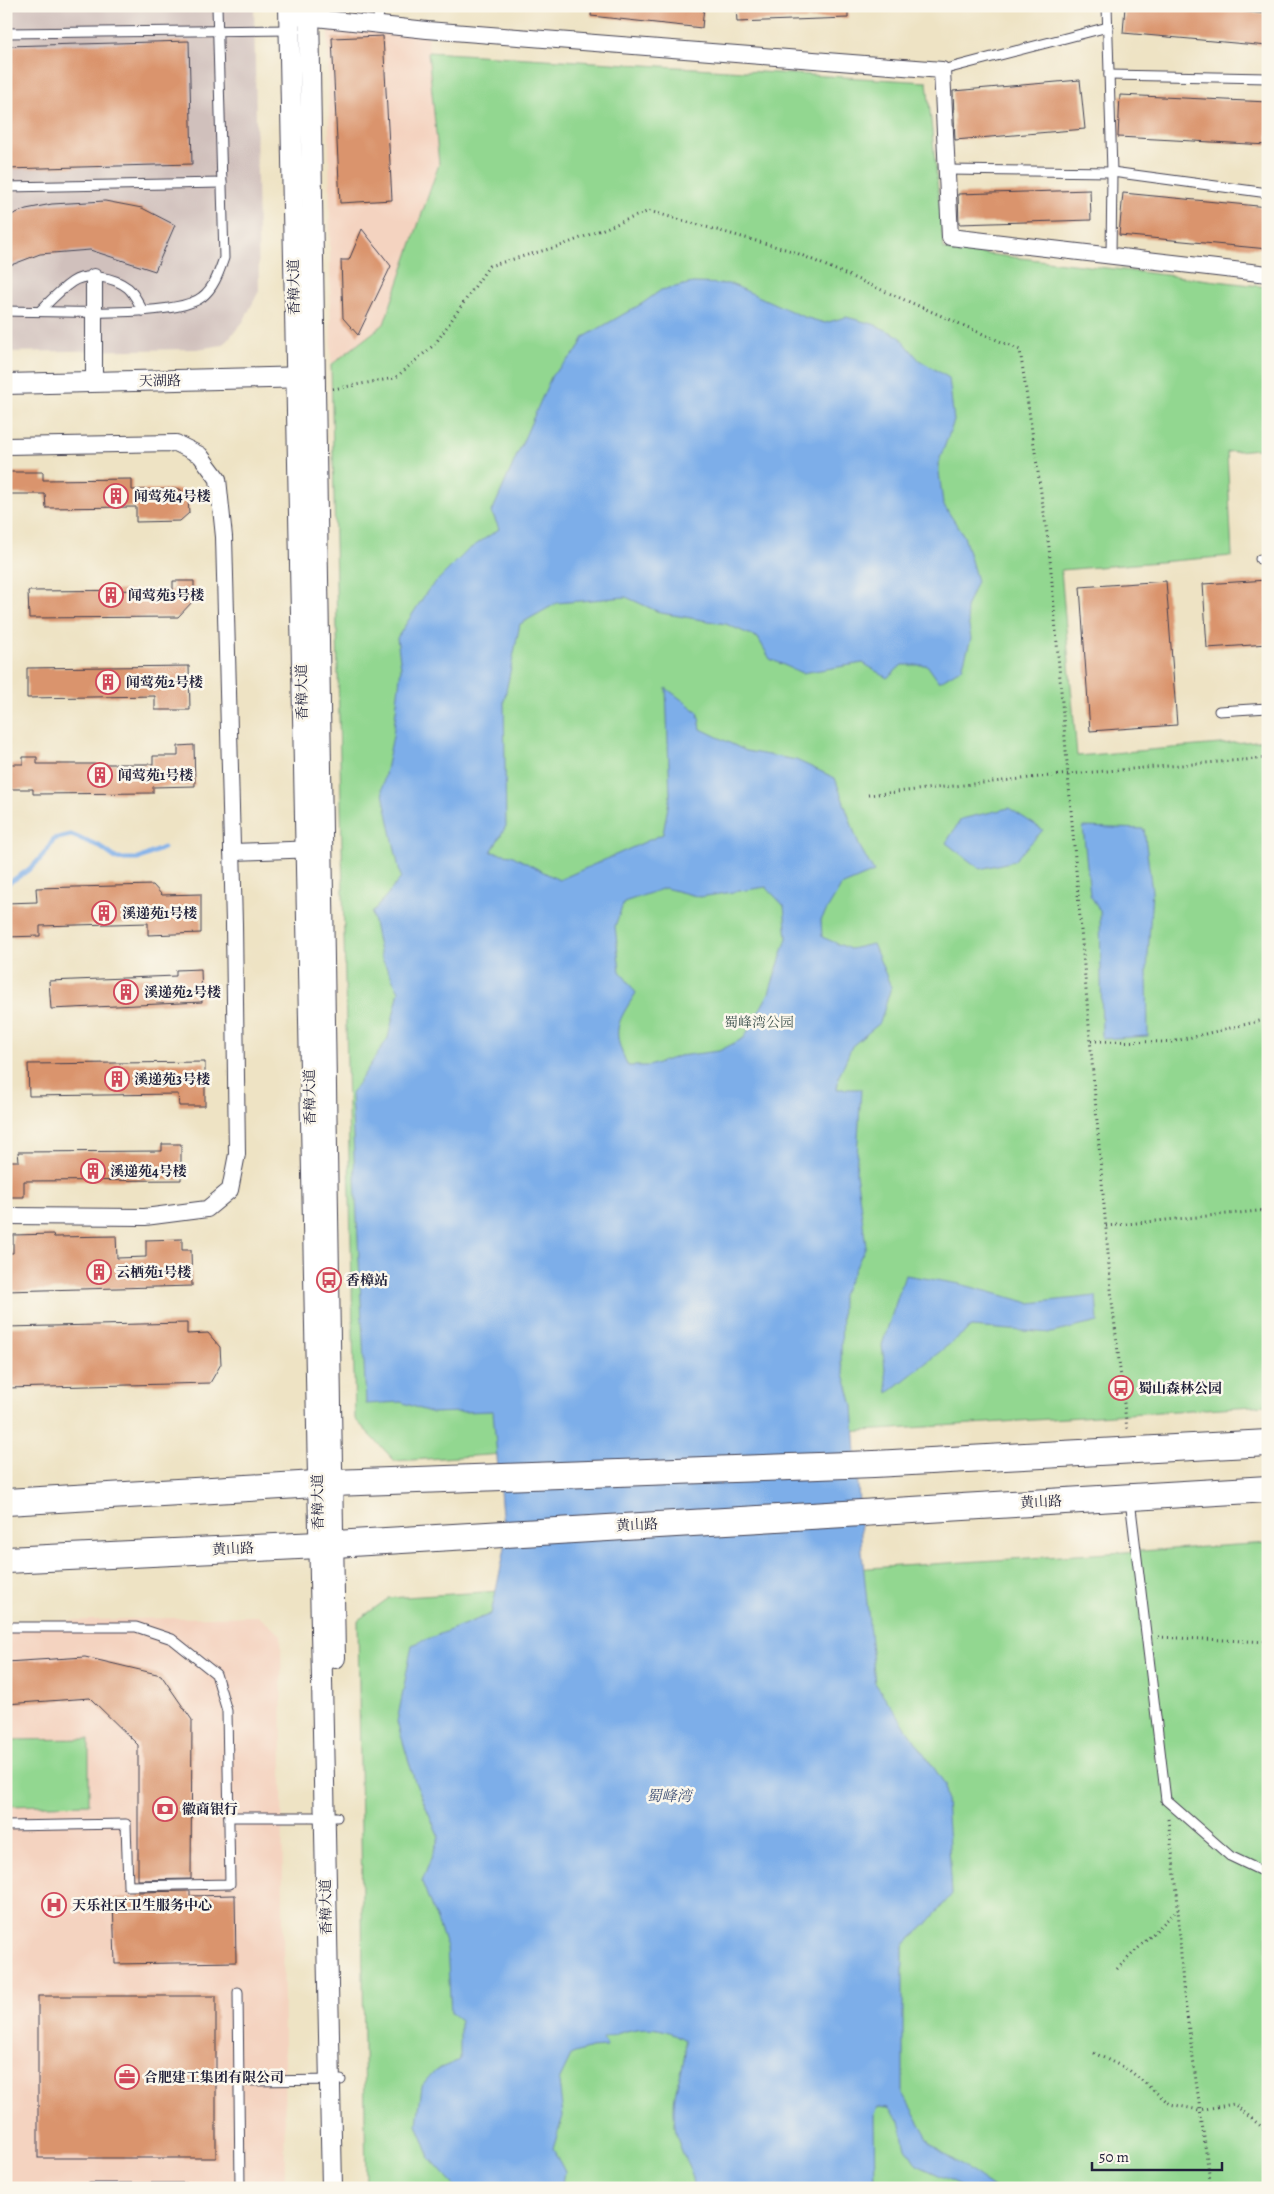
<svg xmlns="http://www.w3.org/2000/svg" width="1274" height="2194" font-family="Alegreya,'Noto Serif SC',serif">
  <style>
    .built { fill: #f4d3c0 }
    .industrial { fill: #d0c0bc }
    .green { fill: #92d790; stroke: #5a7c66 }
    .water { fill: #7daee9; stroke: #506892; fill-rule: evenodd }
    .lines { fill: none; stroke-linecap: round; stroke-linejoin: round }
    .stream { stroke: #7daee9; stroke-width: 5 }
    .building { fill: #da946d }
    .service-casing { stroke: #413f50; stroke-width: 11 }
    .minor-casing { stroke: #413f50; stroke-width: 18 }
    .tertiary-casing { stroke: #413f50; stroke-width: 22 }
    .primary-casing { stroke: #413f50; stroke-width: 28 }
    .path { stroke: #413f50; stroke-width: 3; stroke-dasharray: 1 4; stroke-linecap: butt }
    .service { stroke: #fff; stroke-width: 9 }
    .minor { stroke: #fff; stroke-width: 16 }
    .tertiary { stroke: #fff; stroke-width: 20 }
    .primary { stroke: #fff; stroke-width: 26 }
    .labels { text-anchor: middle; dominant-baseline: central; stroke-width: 5; stroke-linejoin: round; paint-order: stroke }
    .street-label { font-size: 14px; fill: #22223b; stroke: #fbf7ec }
    .poi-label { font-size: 14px; font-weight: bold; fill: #22223b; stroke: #fbf7ec; text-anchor: start }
    .park-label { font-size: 14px; fill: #445854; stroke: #fbf7ec }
    .water-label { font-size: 15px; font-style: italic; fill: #425378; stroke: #fbf7ec }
  </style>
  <rect width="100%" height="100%" fill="#fbf7ec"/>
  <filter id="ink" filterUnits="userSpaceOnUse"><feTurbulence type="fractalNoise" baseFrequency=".02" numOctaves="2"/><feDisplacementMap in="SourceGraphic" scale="10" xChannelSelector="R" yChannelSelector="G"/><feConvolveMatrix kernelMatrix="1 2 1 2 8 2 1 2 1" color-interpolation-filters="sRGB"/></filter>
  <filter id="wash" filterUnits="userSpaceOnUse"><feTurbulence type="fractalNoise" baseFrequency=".0096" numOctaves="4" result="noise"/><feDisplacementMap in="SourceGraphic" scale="20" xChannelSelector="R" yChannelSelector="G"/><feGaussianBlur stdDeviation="1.12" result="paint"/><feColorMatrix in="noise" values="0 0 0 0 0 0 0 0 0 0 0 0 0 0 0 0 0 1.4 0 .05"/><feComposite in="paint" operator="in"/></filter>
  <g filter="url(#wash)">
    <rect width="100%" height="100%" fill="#eee3c4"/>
    <!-- built -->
    <g class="built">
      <path d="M328,20L427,30L439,163L384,324L331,365Z"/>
      <path d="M258,1616L281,1635L285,2188H6V1622Z"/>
    </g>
    <!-- industrial -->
    <path class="industrial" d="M6,6H254L259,291L243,322L223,345L197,349L6,352Z"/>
    <!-- green -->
    <g class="green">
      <path d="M428,52L927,82L944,249L1268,287V448L1227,452L1232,556L1061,570L1077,756L1268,740V1405L395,1461L355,1419L331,365L384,324L439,164Z"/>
      <path d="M1268,1543V2188H366L358,1620L389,1598Z"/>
      <path d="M89,1739V1804L6,1806V1740Z"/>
    </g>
    <!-- water -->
    <g class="water">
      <path d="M693,283L731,284L804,317L825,323L846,317L873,324L899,336L919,360L949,378L954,421L938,464L943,504L964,536L977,581L966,608L971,639L962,668L939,682L927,665H902L887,678L863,663L802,673L770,659L758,638L726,624L661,613L626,597L557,603L520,624L504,701L506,826L491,852L511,855L559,880L663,834L670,795L666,688L698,712L701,729L746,751L796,760L835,778L859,845L874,872L841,886L821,920L822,937L850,949L873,944L891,987L880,1023L852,1046L839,1076L837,1089H861L856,1173L866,1246L842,1295L841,1363L853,1405L862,1552L875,1683L945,1784L952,1894L926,1925L903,1945V2094L932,2145L994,2188H967L917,2165L906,2148L900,2121L888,2108L878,2107L874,2116L875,2188H694C694,2173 687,2165 682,2151C676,2138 674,2123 674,2109C673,2085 688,2063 685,2040C657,2022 633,2027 603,2039L607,2047L591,2048L572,2054L559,2081L563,2116L553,2149L565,2172L562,2188H457L430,2158L417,2124L422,2086L436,2070L460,2060V2020L451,2013L447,1947L422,1882L439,1837L415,1782L397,1722L412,1645L491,1614L505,1548L493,1411L432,1413L401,1402L366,1404L351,1094L388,1038L399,991L381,957L372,913L401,878L382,789L393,736L401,668L397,638L428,590L468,550L499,529L492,512L552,375L577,351L584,337L643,303L661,290ZM766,887L784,906L787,938L769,993L744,1038L719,1051L679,1056L649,1066H628C611,1031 616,1024 636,993L620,971L615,926L624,902L665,888L700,897Z"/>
      <path d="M1009,808L1043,830L1014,861L980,869L946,843L961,819Z"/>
      <path d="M1083,827L1144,829L1152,891L1147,972L1148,1036L1102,1039L1100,911L1090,895Z"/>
      <path d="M905,1275L960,1284L1030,1303L1096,1296L1098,1322L1051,1333L971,1327L888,1393L882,1345Z"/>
    </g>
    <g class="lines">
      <!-- stream -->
      <path class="stream" d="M6,884C28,872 42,861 54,839L71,835L99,846L117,859H138L163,848"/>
    </g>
    <g id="blocks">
      <!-- building -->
      <g class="building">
        <path d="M592,6H704L702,28L591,16Z"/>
        <path d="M736,6H848V18L737,22Z"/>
        <path d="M1125,6H1186L1268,14V46L1123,33Z"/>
        <path d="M383,36L392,200L340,203L332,38Z"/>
        <path d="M189,41L192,164L6,169V46Z"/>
        <path d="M1080,80L1085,129L955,140L953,91Z"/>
        <path d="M1120,95L1268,102V145L1118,137Z"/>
        <path d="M1090,190L1091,220L959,224L958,194Z"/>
        <path d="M1123,193L1268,207V249L1119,235Z"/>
        <path d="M105,201L142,208L175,225L155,271L90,250L40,254L6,267V217L26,209L52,204Z"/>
        <path d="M362,229L391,266L358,335L343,318L341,260H349Z"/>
        <path d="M6,472H43V480L132,479V490L180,489L188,497L189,513L180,521L136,522V507L46,508L45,494H6Z"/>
        <path d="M1268,580V644L1207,648L1203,584Z"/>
        <path d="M173,581H194V600L178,617L29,618L28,591L173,590Z"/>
        <path d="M1166,581L1177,725L1090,731L1080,587Z"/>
        <path d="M189,666L190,710H155V696L27,698V668Z"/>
        <path d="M194,745L195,786L153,787V793L33,794V789H6V764H23V757H37V764H153V756H178V746Z"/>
        <path d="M153,885L162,895L201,894V933L148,935V923L40,926V936L6,937V903L37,902L36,888Z"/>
        <path d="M201,969L202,1002L51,1009L49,981L176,976V970Z"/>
        <path d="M205,1062V1106H179L178,1094L29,1096L28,1064Z"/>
        <path d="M162,1144H181V1180L24,1181V1197H6V1161H19L18,1152L162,1151Z"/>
        <path d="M53,1234L54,1237L116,1236L117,1258L146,1257V1240L182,1239V1250H191L192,1286L6,1291V1253H13V1235Z"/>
        <path d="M187,1323V1334L208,1333L220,1347L221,1364L210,1383L6,1388V1327Z"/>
        <path d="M85,1657L161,1675L192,1720L191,1879L138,1880V1745L90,1698L6,1704V1662Z"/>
        <path d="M190,1891V1896L235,1895L236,1962L115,1964L113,1898L138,1897V1892Z"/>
        <rect x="38" y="1996" width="178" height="162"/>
      </g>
    </g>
  </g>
  <g filter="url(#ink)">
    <use href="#blocks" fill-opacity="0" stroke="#413f50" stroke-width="1"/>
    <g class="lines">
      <defs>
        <g id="service">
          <path d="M1107,6L1112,172L1111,256"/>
          <path d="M377,25L380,6"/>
          <path d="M6,33L291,30"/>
          <path d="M942,70L1108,27"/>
          <path d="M1109,75L1268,78"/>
          <path d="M947,170L1112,172L1268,193"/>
          <path d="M6,187L222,183"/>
          <path d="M6,311C45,311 175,319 202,297C214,288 219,272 224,258L217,6"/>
          <path d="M40,311C50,301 60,290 72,282C87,272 114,277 128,288C134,293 139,304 143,311"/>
          <path d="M1260,559H1268"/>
          <path d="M1219,711L1268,708"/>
          <path d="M1130,1500L1166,1800L1230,1856L1268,1874"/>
          <path d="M6,1627H136L172,1639L216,1674L227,1711L230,1884L128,1886L126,1824L6,1826"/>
          <path d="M229,1817H337"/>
          <path d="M239,2081L341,2080"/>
          <path d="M90,2188H240L238,1992"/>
        </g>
        <g id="minor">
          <path d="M297,16L427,30L942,70L950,237L1268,274"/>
          <path d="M94,382V277"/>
          <path d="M6,446L176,443L200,455L218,479L224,537L234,924L237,1154L230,1190L207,1209L145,1217L6,1216"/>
          <path d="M232,852L317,849"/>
        </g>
        <g id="tertiary">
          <path d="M289,6L332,2188"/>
          <path d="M309,6L335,1658"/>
          <path d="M6,384L308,377"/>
        </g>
        <g id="primary">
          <path d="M6,1502L333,1483L874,1464L1268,1443"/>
          <path d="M6,1560L318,1545L1268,1489"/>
        </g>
      </defs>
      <!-- service casing -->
      <use href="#service" class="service-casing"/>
      <!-- minor casing -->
      <use href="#minor" class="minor-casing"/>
      <!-- tertiary casing -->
      <use href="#tertiary" class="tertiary-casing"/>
      <!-- primary casing -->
      <use href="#primary" class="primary-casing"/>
      <!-- path -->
      <g class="path">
        <path d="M333,389L395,378L435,344L489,266L563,245L649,211L792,251L1020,350L1049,547L1112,1301L1127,1429"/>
        <path d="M868,795L1069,774L1268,758"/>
        <path d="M1091,1041L1171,1042L1268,1019"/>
        <path d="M1106,1226L1268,1210"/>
        <path d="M1158,1637L1268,1642"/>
        <path d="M1168,1819L1177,1892L1183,1987L1211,2188"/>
        <path d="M1117,1969L1178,1909"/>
        <path d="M1094,2053L1129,2070L1170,2104L1199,2110L1234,2104L1268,2132"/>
        <path d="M532,2188L590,2186"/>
      </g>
      <!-- service -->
      <use href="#service" class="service"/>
      <!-- minor -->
      <use href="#minor" class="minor"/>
      <!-- tertiary -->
      <use href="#tertiary" class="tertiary"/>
      <!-- primary -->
      <use href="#primary" class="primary"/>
    </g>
  </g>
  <!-- icons -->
  <defs>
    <symbol id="building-ring" viewBox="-11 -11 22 22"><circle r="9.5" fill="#fbf7ec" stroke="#d1495b" stroke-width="1.5"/><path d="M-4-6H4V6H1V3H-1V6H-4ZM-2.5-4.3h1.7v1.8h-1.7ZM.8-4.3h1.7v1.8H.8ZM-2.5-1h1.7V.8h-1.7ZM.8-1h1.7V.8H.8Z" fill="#d1495b"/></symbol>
    <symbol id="bus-ring" viewBox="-11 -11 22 22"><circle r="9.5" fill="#fbf7ec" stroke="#d1495b" stroke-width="1.5"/><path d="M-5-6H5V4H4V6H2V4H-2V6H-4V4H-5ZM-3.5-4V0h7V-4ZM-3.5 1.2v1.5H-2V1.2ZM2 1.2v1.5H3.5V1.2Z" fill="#d1495b"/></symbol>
    <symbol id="bank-ring" viewBox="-11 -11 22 22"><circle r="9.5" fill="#fbf7ec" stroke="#d1495b" stroke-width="1.5"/><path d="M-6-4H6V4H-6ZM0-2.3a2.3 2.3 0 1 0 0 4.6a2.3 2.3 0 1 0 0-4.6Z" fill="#d1495b"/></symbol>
    <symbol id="hospital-ring" viewBox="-11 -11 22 22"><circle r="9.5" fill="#fbf7ec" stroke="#d1495b" stroke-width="1.5"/><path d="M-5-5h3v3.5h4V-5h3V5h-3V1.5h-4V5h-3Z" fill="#d1495b"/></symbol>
    <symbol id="office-ring" viewBox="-11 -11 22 22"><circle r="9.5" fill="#fbf7ec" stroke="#d1495b" stroke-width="1.5"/><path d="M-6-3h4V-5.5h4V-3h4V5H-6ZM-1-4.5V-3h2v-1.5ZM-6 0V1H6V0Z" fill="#d1495b"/></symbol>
  </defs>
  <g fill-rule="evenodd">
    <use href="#building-ring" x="102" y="482" width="28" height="28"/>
    <use href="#building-ring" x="97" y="581" width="28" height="28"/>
    <use href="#building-ring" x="94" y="668" width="28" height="28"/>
    <use href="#building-ring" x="86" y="761" width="28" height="28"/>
    <use href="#building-ring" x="90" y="899" width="28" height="28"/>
    <use href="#building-ring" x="112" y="978" width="28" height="28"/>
    <use href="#building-ring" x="103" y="1065" width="28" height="28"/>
    <use href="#building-ring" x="79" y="1157" width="28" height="28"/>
    <use href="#building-ring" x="85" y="1258" width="28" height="28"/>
    <use href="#bus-ring" x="315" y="1266" width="28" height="28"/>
    <use href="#bus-ring" x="1107" y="1374" width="28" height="28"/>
    <use href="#bank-ring" x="151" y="1795" width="28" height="28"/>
    <use href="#hospital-ring" x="40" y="1891" width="28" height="28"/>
    <use href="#office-ring" x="113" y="2063" width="28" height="28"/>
  </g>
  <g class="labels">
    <!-- street labels -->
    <g class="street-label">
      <text transform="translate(294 287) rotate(-91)">香樟大道</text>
      <text transform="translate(160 381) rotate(-1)">天湖路</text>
      <text transform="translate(302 692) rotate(-91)">香樟大道</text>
      <text transform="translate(310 1097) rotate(-91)">香樟大道</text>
      <text transform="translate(318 1502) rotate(-91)">香樟大道</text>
      <text transform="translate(1041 1502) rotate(-3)">黄山路</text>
      <text transform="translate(637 1525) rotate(-3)">黄山路</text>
      <text transform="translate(233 1549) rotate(-3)">黄山路</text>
      <text transform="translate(326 1907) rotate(-91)">香樟大道</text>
    </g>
    <!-- poi labels -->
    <g class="poi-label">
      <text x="134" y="496">闻莺苑4号楼</text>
      <text x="128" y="595">闻莺苑3号楼</text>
      <text x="126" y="682">闻莺苑2号楼</text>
      <text x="118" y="775">闻莺苑1号楼</text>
      <text x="122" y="913">溪递苑1号楼</text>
      <text x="144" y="992">溪递苑2号楼</text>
      <text x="134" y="1079">溪递苑3号楼</text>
      <text x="110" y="1171">溪递苑4号楼</text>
      <text x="116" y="1272">云栖苑1号楼</text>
      <text x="346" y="1280">香樟站</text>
      <text x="1138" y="1388">蜀山森林公园</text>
      <text x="182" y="1809">徽商银行</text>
      <text x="72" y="1905">天乐社区卫生服务中心</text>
      <text x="144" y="2077">合肥建工集团有限公司</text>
    </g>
    <!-- park labels -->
    <g class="park-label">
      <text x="759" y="1022">蜀峰湾公园</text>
    </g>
    <!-- water labels -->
    <g class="water-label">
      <text x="669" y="1796">蜀峰湾</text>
    </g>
  </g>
  <!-- margin -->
  <rect width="1274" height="2194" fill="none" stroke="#fbf7ec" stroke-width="25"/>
  <!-- scale -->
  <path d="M1092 2162v8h130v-8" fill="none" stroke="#22223b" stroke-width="2.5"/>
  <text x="1099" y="2162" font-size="15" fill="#22223b" stroke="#fbf7ec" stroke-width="4" paint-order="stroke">50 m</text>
</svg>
